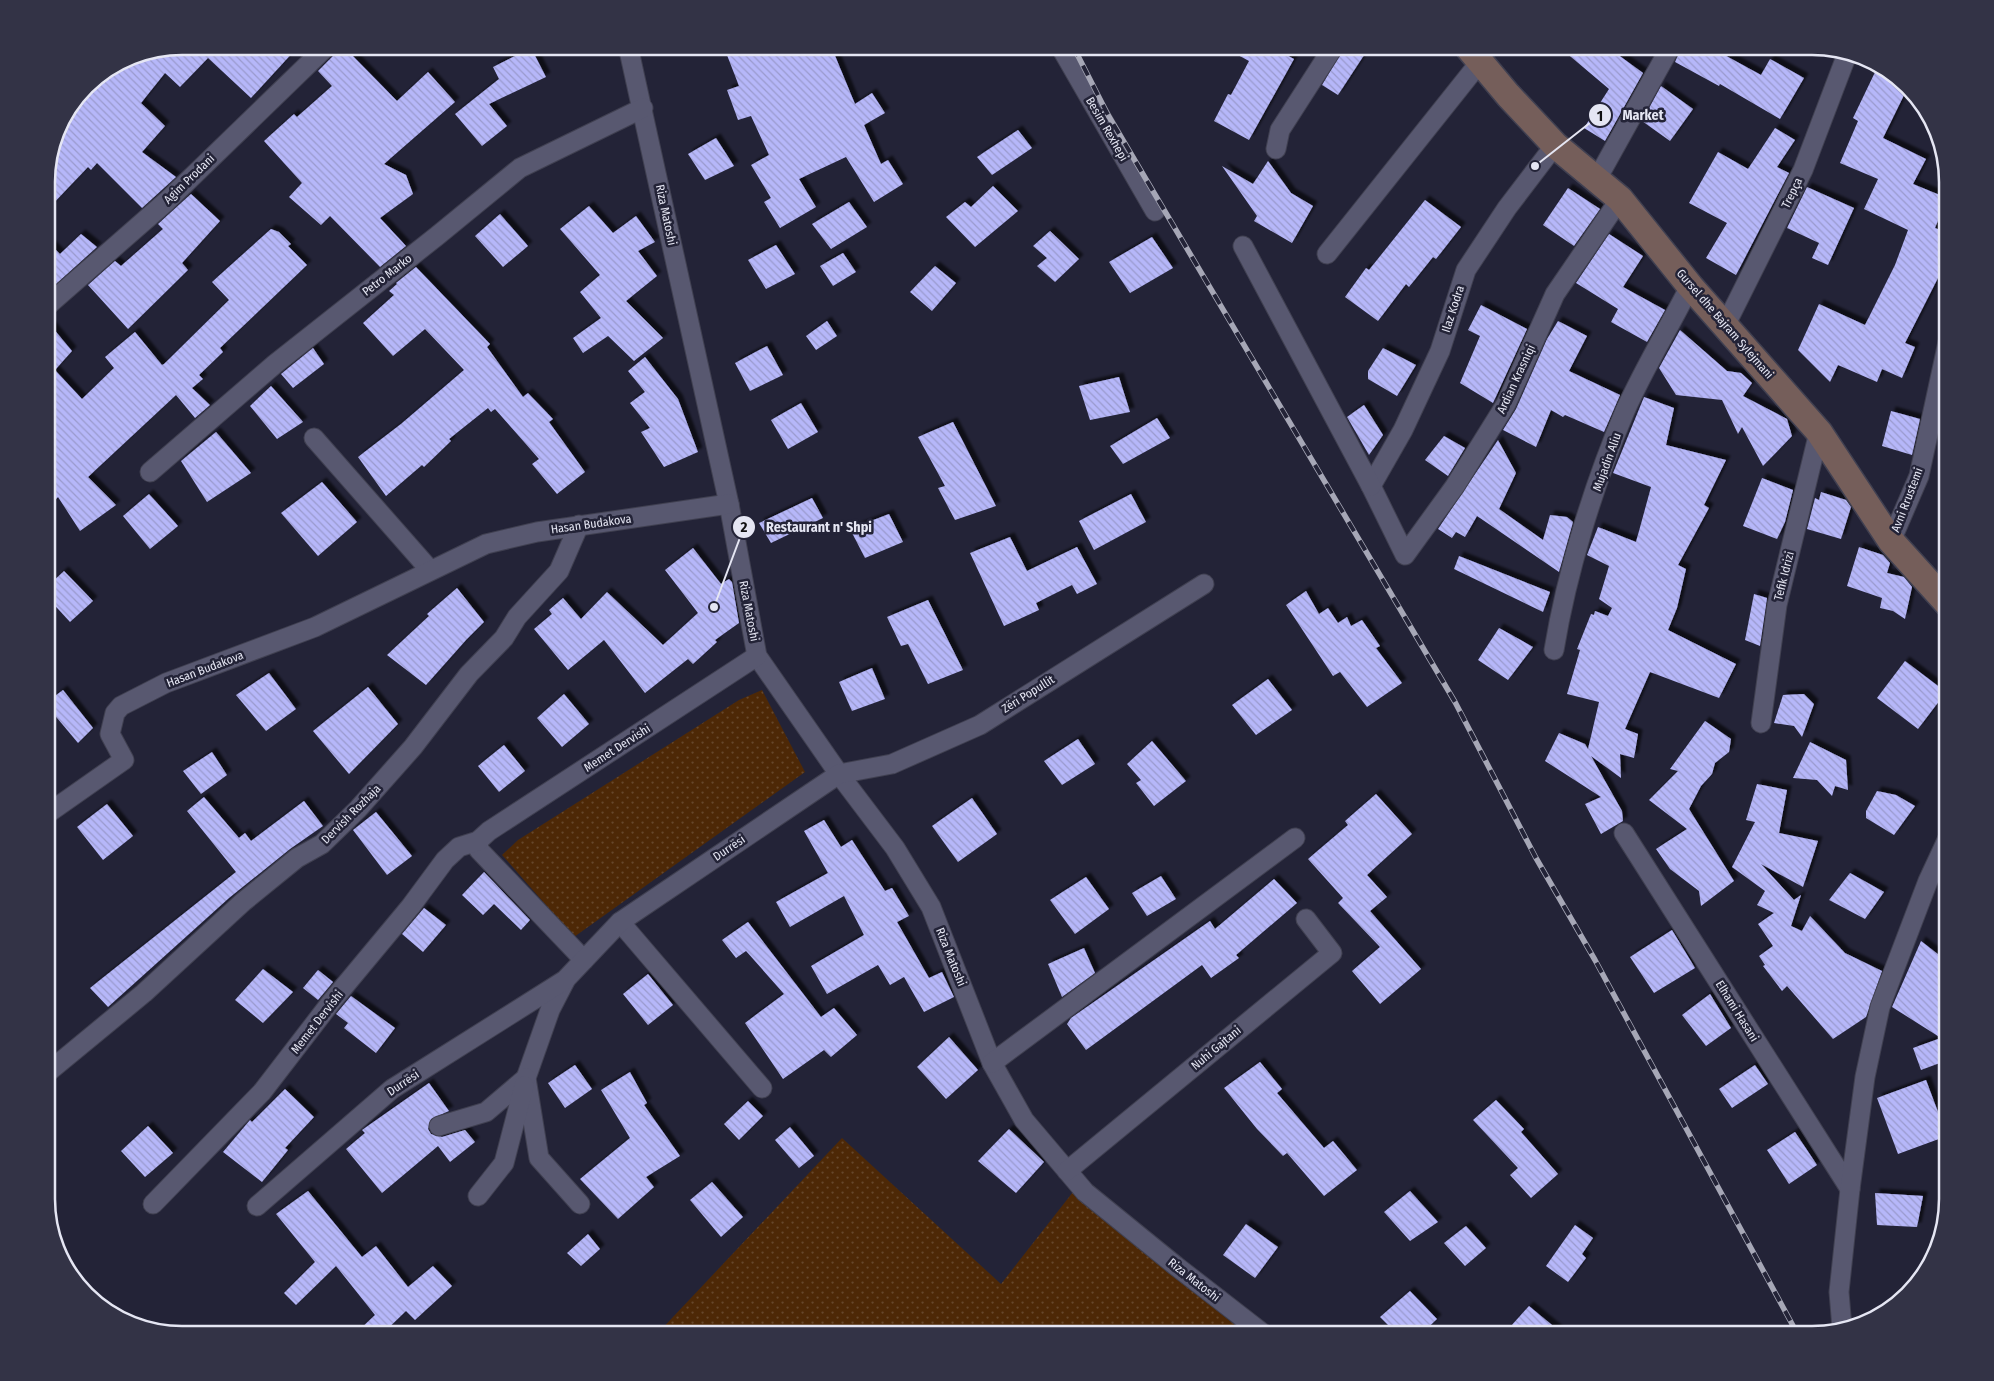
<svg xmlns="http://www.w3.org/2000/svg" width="1994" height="1381" font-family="'Fira Sans Condensed',sans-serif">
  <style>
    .grass { fill: url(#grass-dots) }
    .building { fill: url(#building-back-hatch); filter: url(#shadow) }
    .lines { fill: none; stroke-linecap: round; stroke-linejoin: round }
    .street-casing { stroke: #404051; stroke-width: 21 }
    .secondary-casing { stroke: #404051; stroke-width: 29 }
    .street { stroke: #585870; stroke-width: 19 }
    .secondary { stroke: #755e5a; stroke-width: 26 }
    .rail-casing { stroke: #a6a7b6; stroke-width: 5.5 }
    .rail { stroke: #232337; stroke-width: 4; stroke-dasharray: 11; stroke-linecap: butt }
    .labels { text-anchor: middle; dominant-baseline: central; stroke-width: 5; stroke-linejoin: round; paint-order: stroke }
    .street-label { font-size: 12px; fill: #e5e6f3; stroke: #232337 }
    .rim { fill: none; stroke: #e5e6f3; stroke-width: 2.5 }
    .leader { fill: none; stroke: #e5e6f3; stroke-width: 2 }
    .callout-dot { fill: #e5e6f3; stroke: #232337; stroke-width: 2 }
    .mark-label { font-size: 15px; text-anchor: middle; font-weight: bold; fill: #111 }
    .callout-label { font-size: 14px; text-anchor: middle; font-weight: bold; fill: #e5e6f3; stroke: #232337; stroke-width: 5; stroke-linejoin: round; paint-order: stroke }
  </style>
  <defs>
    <pattern id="grass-dots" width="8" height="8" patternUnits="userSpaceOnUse" patternTransform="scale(1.25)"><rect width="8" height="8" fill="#4d2806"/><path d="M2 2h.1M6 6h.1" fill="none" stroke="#66472b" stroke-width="1.8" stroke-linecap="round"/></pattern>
    <pattern id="building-back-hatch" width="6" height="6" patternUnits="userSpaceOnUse" patternTransform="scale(1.25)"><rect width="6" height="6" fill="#b6b7f9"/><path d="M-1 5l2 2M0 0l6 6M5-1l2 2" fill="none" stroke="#9a9acd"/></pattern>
    <filter id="shadow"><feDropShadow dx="4.5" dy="-4.5" stdDeviation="1" flood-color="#0009"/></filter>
  </defs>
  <rect width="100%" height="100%" fill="#232337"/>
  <!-- grass -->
  <g class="grass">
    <path d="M762,690L805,772L574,937L502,855L518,840L739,700Z"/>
    <path d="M842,1138L1001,1284L1073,1192L1247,1335H656Z"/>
  </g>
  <!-- building -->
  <g class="building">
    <path d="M182,46H311L302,55L296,49L251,98L208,58L180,87L165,73L141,103L165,126L142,152L176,177L142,208L97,163L91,170L88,167L47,210V174L57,130L86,86L130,56Z"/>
    <path d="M338,46H343L397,101L428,72L455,102L384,164L406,175L413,194L380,218L406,246L380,267L330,216L321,225L289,197L302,183L264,141L294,114L297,117L332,86L318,71L335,54Z"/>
    <path d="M736,46H831L855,104L872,93L885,113L864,125L881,164L888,160L903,184L874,202L846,157L799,179L816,207L780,228L764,202L771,198L751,165L769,155L751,116L738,120L727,90L739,86L725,50Z"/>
    <path d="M1221,46H1269L1294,59L1249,140L1214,121L1228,94L1231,95L1249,61Z"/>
    <path d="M1345,46H1370L1338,95L1322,85Z"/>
    <path d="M1558,46H1606L1643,73L1605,141L1584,128L1609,89Z"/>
    <path d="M1682,46H1708L1761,75L1770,59L1804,78L1780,119L1720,84L1719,86L1675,62Z"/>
    <path d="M531,48L546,77L489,104L507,126L482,146L455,114L499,79L493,67Z"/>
    <path d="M1878,66L1890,71L1906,91L1883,138L1926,159L1913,184L1947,198L1935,228L1948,233V253L1941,272L1905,343L1915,347L1902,378L1882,369L1877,382L1838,365L1830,382L1798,350L1819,304L1865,325L1895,265L1908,230L1864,209L1878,179L1840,163L1858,121L1853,118Z"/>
    <path d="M1661,86L1693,109L1670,141L1642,121Z"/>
    <path d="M1775,128L1795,140L1777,167L1789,173L1736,275L1706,258L1727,223L1689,203L1718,152L1748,169Z"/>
    <path d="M1018,130L1032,148L992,175L977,157Z"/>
    <path d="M716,138L734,166L705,180L688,154Z"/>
    <path d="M1268,161L1291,193L1313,206L1292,243L1254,221L1257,216L1222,166L1253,184Z"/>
    <path d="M993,186L1018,211L975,247L946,217L965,202L971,207Z"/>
    <path d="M1807,187L1854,208L1828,265L1812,258L1819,243L1787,228Z"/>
    <path d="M1568,188L1600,209L1574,246L1543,225Z"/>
    <path d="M191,194L220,221L182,263L188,270L128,329L88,285L115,261L121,266L163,229L158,224Z"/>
    <path d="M1425,200L1461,227L1436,259L1433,257L1409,287L1406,284L1378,321L1345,297L1366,268L1369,270Z"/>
    <path d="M849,202L867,227L831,249L812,224Z"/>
    <path d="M589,206L613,233L636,216L655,242L638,251L657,276L626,301L663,338L634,361L608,336L583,353L573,338L601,318L580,292L600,275L560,229Z"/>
    <path d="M500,214L528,246L503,267L475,236Z"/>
    <path d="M271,229L279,232L291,244L288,246L307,265L220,348L223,352L199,375L203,379L192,388L210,405L195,418L176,395L88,477L116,505L80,531L58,497L47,509V321L72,351L55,370L82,399L114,368L105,357L135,332L162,365L164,364L229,300L212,282Z"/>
    <path d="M1050,231L1079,259L1055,282L1037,266L1047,258L1033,246Z"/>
    <path d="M81,234L97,247L56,284L47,274V241L60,254Z"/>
    <path d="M1609,234L1643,256L1623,287L1665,310L1647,342L1611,322L1618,309L1576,283Z"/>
    <path d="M1152,237L1173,268L1130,293L1109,262Z"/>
    <path d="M776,245L795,274L766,289L748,260Z"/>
    <path d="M843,253L856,272L833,286L820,266Z"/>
    <path d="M935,266L956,283L932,311L910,292Z"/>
    <path d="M416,267L490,344L487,347L523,397L528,393L553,419L549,422L585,472L557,494L532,464L539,459L495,409L491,412L488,408L449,439L451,441L424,467L422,465L386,496L358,457L401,424L464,370L425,329L393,356L363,323L394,295L389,291L397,284L396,283Z"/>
    <path d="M1481,305L1527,329L1493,403L1460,383L1480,336L1468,330Z"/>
    <path d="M827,321L837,336L816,350L806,336Z"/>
    <path d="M1558,321L1587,336L1569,371L1620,395L1604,432L1565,415L1563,417L1551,410L1536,447L1503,430L1516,409L1547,339Z"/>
    <path d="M1680,330L1727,371L1741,373L1752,383L1743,396L1787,419L1792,436L1763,466L1742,427L1738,434L1722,400L1676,395L1659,368Z"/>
    <path d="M767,346L783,375L750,391L735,363Z"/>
    <path d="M313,348L324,364L293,388L281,374Z"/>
    <path d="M1383,348L1416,365L1397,396L1368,379V371Z"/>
    <path d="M645,357L678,399L698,452L664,467L641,432L650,428L630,403L645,392L628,371Z"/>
    <path d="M1119,377L1130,412L1090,420L1079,386Z"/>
    <path d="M271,386L303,422L277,439L250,406Z"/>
    <path d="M1644,397L1674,408L1666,445L1726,460L1704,505L1709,508L1678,565L1686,569L1677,608L1668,630L1736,664L1719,698L1650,672L1625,729L1638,734L1634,758L1620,754L1621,778L1591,756L1622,811L1623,821L1601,834L1585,804L1601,797L1545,761L1559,733L1585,744L1588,749L1599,702L1567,694L1580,650L1577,649L1591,614L1594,615L1595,611L1608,616L1612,608L1599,599L1609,566L1587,555L1598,527L1636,542L1651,487L1613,473Z"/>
    <path d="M801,403L818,432L788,449L771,420Z"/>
    <path d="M1364,405L1383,435L1369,455L1347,417Z"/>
    <path d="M1891,411L1920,419L1912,455L1882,446Z"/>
    <path d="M1157,418L1170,438L1123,464L1110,446Z"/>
    <path d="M953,422L996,506L955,520L938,488L945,486L918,437Z"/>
    <path d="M216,432L251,473L207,502L181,461Z"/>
    <path d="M1444,436L1465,448L1448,476L1425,460Z"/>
    <path d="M1498,440L1516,473L1499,509L1543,540L1550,515L1567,517L1573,522L1559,572L1477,516L1465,537L1456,532L1452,538L1438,529Z"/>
    <path d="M1762,478L1793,490L1785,522L1777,539L1743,526Z"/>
    <path d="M322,482L357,522L318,556L281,513Z"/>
    <path d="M1821,492L1846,500L1851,507L1841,539L1807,529L1815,498L1819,500Z"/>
    <path d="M149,494L178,526L150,549L123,516Z"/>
    <path d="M1131,494L1146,522L1094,550L1079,521Z"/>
    <path d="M812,498L823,518L771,543L759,523Z"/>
    <path d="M889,514L903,542L865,558L850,529Z"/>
    <path d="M1010,537L1027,571L1077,547L1097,584L1077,594L1072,585L1036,603L1039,610L1004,626L970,553Z"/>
    <path d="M1859,547L1883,555L1890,563L1887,573L1904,577L1912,587L1905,619L1893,611L1880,608L1882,598L1847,586Z"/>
    <path d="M693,548L721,584L729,579L732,582L739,623L715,640L717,642L693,664L688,659L645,693L604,640L568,670L534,629L552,614L549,610L563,598L581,619L607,592L663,645L698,613L665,570Z"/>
    <path d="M1459,556L1550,592L1543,612L1454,569Z"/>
    <path d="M64,571L93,601L70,622L47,597V587Z"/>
    <path d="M457,588L484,622L466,640L426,685L387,655L429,616L427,614Z"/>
    <path d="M1306,591L1319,614L1328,608L1338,623L1347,617L1351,626L1362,620L1380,646L1376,648L1402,683L1367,707L1340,672L1333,676L1286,605Z"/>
    <path d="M1754,594L1767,598L1760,646L1745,640Z"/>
    <path d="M928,600L963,670L928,684L908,644L901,646L887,617Z"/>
    <path d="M1499,628L1533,647L1508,680L1478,660Z"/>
    <path d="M1905,661L1946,692L1918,729L1877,698Z"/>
    <path d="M872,668L885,699L852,711L839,682Z"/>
    <path d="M269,673L296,709L266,731L236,695Z"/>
    <path d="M1268,679L1292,710L1256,735L1232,705Z"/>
    <path d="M368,687L398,724L349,774L313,731Z"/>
    <path d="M63,690L93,728L78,743L47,706V702Z"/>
    <path d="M564,694L589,724L562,747L537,718Z"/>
    <path d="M1804,694L1814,704L1802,737L1794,726L1774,723L1783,695Z"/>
    <path d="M1705,721L1731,739L1729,752L1715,763L1712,774L1701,786L1689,809L1734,881L1701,906L1699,891L1670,869L1656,849L1687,829L1649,800L1678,771L1670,769Z"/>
    <path d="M1078,739L1095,764L1062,785L1044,761Z"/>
    <path d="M1152,741L1186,781L1154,806L1136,783L1141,780L1127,764Z"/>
    <path d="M1810,742L1846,760L1848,790L1835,786L1832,796L1817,780L1793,778Z"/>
    <path d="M504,745L525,771L499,792L478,766Z"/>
    <path d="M212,752L227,775L201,794L183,771Z"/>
    <path d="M1757,784L1787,790L1779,833L1818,841L1803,887L1761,864L1794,900L1801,895L1791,926L1802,931L1810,916L1845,953L1882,971L1866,1017L1833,1039L1787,986L1782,991L1763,966L1765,965L1759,956L1773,946L1758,924L1774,913L1757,905L1765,891L1732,867L1755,822L1746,820Z"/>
    <path d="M1877,791L1896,795L1915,806L1894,835L1866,818V811Z"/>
    <path d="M1376,794L1412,834L1367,875L1387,897L1370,911L1421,969L1380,1004L1352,971L1380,947L1338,903L1343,898L1308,859L1348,825L1345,821Z"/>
    <path d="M204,797L239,838L245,833L251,841L304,801L323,826L290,849L229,898L108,1007L90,988L236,872L187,811Z"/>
    <path d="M972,798L997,834L958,862L932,826Z"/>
    <path d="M107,804L133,836L103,860L77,827Z"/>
    <path d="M376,812L412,856L387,875L353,830Z"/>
    <path d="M824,820L841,847L852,840L885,891L892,888L909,916L897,922L929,978L942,972L954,997L924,1012L904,977L890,985L878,965L827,994L811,966L864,935L844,896L790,927L776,902L828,873L804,831Z"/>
    <path d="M484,872L530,920L521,930L494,904L483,915L462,895Z"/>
    <path d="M1850,873L1884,892L1865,919L1829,900Z"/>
    <path d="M1161,876L1176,899L1147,916L1132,893Z"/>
    <path d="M1086,877L1109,909L1075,934L1050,900Z"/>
    <path d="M1274,879L1297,903L1236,955L1239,958L1211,978L1202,965L1086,1050L1067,1024L1071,1018L1210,921L1215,929Z"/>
    <path d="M424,908L446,925L423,952L402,934Z"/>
    <path d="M748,922L821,1017L834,1008L857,1035L831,1057L824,1050L783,1079L745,1023L784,994L746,951L736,958L722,940Z"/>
    <path d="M1672,930L1695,968L1654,993L1630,957Z"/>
    <path d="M1921,941L1948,962V1060L1921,1070L1913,1048L1941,1038L1892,1007Z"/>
    <path d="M1084,948L1095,973L1062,997L1048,964Z"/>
    <path d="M263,969L293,992L263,1023L235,1000Z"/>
    <path d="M318,970L333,982L318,1000L303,988Z"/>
    <path d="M648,974L673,1005L648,1025L623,994Z"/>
    <path d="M1710,994L1731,1028L1706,1046L1682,1015Z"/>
    <path d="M351,996L395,1028L376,1053L344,1028L348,1023L336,1014Z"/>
    <path d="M949,1037L978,1070L946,1099L917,1067Z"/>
    <path d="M1260,1062L1282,1089L1277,1093L1324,1148L1333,1141L1357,1170L1324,1196L1287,1153L1283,1156L1257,1129L1224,1088Z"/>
    <path d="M575,1065L592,1089L565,1108L548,1083Z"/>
    <path d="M1755,1065L1768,1084L1732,1108L1719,1089Z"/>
    <path d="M630,1072L647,1103L644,1105L680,1156L646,1177L654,1187L618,1219L580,1179L630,1138L601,1090Z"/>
    <path d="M1926,1080L1947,1136L1898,1154L1877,1098Z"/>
    <path d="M429,1083L449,1111L431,1119L428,1129L431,1134L442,1137L465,1130L475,1142L450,1162L438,1146L382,1193L346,1149L365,1133L362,1130Z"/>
    <path d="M285,1089L314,1117L285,1148L288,1150L262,1182L223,1152L250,1120L252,1122Z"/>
    <path d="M1496,1100L1524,1129L1521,1132L1558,1174L1531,1198L1510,1175L1518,1168L1473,1120Z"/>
    <path d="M748,1101L763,1116L739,1140L724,1124Z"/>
    <path d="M148,1126L173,1153L145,1177L121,1151Z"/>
    <path d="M790,1127L814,1156L799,1168L775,1140Z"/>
    <path d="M1009,1129L1044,1162L1016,1193L978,1161Z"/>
    <path d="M1795,1132L1817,1165L1789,1184L1767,1150Z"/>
    <path d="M712,1182L743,1217L721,1237L690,1200Z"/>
    <path d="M308,1191L362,1257L376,1246L408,1287L433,1266L452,1286L415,1320L406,1311L381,1335H354L375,1315L336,1266L296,1305L284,1293L315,1262L276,1214Z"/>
    <path d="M1410,1191L1438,1222L1410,1241L1384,1212Z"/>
    <path d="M1875,1193L1923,1196L1917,1227L1877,1225Z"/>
    <path d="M1246,1224L1278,1247L1255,1278L1223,1255Z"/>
    <path d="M1575,1225L1593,1238L1582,1254L1586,1258L1568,1282L1546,1266Z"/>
    <path d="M1466,1226L1486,1248L1465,1266L1444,1243Z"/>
    <path d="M588,1234L600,1249L581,1266L567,1253Z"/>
    <path d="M1410,1291L1437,1319L1420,1335H1398L1380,1317Z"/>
    <path d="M1529,1306L1564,1335H1503Z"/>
  </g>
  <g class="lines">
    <defs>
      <g id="street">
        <path d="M628,46L729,504L757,656L839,774L895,848L931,907L992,1063L1024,1120L1085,1192L1176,1266L1265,1335"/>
        <path d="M1060,46L1155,211"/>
        <path d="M1555,145L1507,208L1466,270L1440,351L1403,430L1371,486L1405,555L1455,486L1506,404L1555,294L1620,199"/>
        <path d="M1276,149L1280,130L1334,46"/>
        <path d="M1597,179L1671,46"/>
        <path d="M1243,246L1371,486"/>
        <path d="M1327,254L1480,62"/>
        <path d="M47,306L167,201L327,46"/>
        <path d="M1726,324L1803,170L1846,57"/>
        <path d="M314,438L430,570"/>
        <path d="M150,472L275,364L437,236L520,168L643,108"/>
        <path d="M1891,541L1919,476L1948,342"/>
        <path d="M1554,650C1567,571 1594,484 1625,411C1644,368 1669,328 1690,286"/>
        <path d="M1761,723L1777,605L1819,432"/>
        <path d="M47,814L124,760L110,734L115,713L121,706L166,683L315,627L486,544L537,532L729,504"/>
        <path d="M1624,833L1850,1189"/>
        <path d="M478,841L479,850L584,960"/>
        <path d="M620,922L762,1088"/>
        <path d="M565,981L550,1010L526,1078L539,1158L580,1204"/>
        <path d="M992,1063L1295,838"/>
        <path d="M47,1073L144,993L243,902L297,858L322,844L358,809L413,747L469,674L504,638L517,617L559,571L579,525"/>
        <path d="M439,1126L486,1112L526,1078"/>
        <path d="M1067,1171L1332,953L1306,919"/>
        <path d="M478,1196L504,1163L524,1086"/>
        <path d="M153,1204L262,1092L332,1001L411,906L445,860L459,847L478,841L489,831L757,656"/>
        <path d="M257,1206L392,1089L565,980L620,922L839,774L892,764L980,725L1204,584"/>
        <path d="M1842,1328L1839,1292L1850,1189L1865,1077L1880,1007L1928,881L1948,838"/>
      </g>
      <path id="secondary" d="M1467,46L1508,95L1555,145L1620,199L1690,286L1819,432L1891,541L1948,604"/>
    </defs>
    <!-- street casing -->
    <use href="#street" class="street-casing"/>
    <!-- secondary casing -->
    <use href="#secondary" class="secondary-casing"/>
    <!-- street -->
    <use href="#street" class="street"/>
    <!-- secondary -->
    <use href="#secondary" class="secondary"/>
    <defs>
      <path id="rail" d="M1073,46L1108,115L1455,702L1536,858L1595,960L1798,1335"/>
    </defs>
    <!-- rail casing -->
    <use href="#rail" class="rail-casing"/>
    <!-- rail -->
    <use href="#rail" class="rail"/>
  </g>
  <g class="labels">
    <!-- street labels -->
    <g class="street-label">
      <text transform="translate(1107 129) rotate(60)">Besim Rexhepi</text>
      <text transform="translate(189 179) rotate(-44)">Agim Prodani</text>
      <text transform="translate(1792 193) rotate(-64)">Trepça</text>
      <text transform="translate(666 215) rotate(78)">Riza Matoshi</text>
      <text transform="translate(387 275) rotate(-38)">Petro Marko</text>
      <text transform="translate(1453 309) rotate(-72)">Ilaz Kodra</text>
      <text transform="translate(1725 324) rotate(49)">Gursel dhe Bajram Sylejmani</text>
      <text transform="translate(1516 379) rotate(-65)">Ardian Krasniqi</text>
      <text transform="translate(1607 462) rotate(-70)">Mujadin Aliu</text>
      <text transform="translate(1907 500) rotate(-69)">Avni Rrustemi</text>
      <text transform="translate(591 524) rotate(-8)">Hasan Budakova</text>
      <text transform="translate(1784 576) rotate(-76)">Tefik Idrizi</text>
      <text transform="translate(749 611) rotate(79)">Riza Matoshi</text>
      <text transform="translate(205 669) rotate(-21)">Hasan Budakova</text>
      <text transform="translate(1028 694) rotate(-32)">Zëri Popullit</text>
      <text transform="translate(617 748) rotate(-33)">Memet Dervishi</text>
      <text transform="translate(351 814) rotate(-45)">Dervish Rozhaja</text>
      <text transform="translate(729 848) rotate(-34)">Durrësi</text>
      <text transform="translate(951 957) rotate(68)">Riza Matoshi</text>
      <text transform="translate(1737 1011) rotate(58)">Elhami Hasani</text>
      <text transform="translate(317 1022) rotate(-52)">Memet Dervishi</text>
      <text transform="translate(1216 1048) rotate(-40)">Nuhi Gajtani</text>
      <text transform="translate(403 1083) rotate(-34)">Durrësi</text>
      <text transform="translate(1194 1280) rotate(38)">Riza Matoshi</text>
    </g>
  </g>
  <!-- crop -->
  <path d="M0 0H1994V1381H0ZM182 55H1812A127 127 0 0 1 1939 182V1199A127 127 0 0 1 1812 1326H182A127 127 0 0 1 55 1199V182A127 127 0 0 1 182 55Z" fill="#333346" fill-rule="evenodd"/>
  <path class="rim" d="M182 55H1812A127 127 0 0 1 1939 182V1199A127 127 0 0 1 1812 1326H182A127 127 0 0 1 55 1199V182A127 127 0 0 1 182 55Z"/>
  <!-- callouts -->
  <path class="leader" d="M1535 166L1600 115M714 607L744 527"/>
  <g class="callout-dot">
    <circle cx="1535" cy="166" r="5"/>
    <circle cx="714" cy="607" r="5"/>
    <circle cx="1600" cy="115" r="12"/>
    <circle cx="744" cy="527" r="12"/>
  </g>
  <g class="mark-label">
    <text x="1600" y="121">1</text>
    <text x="744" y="532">2</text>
  </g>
  <g class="callout-label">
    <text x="1643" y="120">Market</text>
    <text x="819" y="532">Restaurant n' Shpi</text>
  </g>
</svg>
